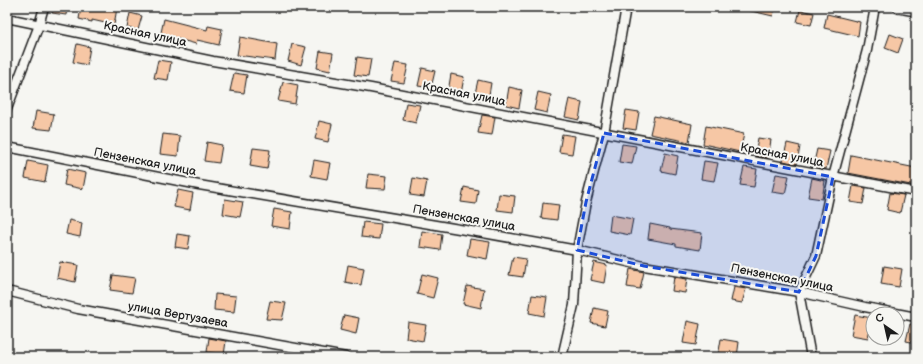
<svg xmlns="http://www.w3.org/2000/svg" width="923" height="364" font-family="'Balsamiq Sans',sans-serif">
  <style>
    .building { fill: #f6c7a5; stroke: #1c1c1c }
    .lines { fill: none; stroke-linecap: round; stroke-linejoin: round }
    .minor-casing { stroke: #1c1c1c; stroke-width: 11 }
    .secondary-casing { stroke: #1c1c1c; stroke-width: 14 }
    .minor { stroke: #f6f6f2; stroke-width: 8 }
    .secondary { stroke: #f6f6f2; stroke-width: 11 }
    .marked { fill: #1d4ed8; fill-opacity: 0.2; stroke: #1d4ed8; stroke-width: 3; stroke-dasharray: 8 5; stroke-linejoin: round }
    .labels { text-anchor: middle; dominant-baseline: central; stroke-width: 4; stroke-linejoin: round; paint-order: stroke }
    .street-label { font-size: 12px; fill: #1c1c1c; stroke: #f6f6f2 }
  </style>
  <rect width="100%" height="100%" fill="#f6f6f2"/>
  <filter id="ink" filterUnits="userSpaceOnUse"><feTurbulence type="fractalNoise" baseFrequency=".025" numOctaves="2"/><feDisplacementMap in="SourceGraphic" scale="8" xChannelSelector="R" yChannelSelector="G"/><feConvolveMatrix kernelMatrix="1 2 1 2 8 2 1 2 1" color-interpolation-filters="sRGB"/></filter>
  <g filter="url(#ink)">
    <!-- building -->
    <g class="building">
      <path d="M54,7H67L66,15L52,13Z"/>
      <path d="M81,7L117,8L114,25L92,20V22L79,19Z"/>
      <path d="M747,7H775L773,16L747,10Z"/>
      <path d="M800,10L814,13L811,25L797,22Z"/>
      <path d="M130,13L142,16L138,30L127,28Z"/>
      <path d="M827,14L860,22L858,36L824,28Z"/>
      <path d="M164,19L207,30L208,26L222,29L219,45L197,40L196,44L174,38L173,40L160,37Z"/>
      <path d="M890,34L903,39L898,53L885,48Z"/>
      <path d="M240,37L277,44L275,60L237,55Z"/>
      <path d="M77,44L90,47L87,65L73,62Z"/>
      <path d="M292,44L306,47L301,65L288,61Z"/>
      <path d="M320,51L333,53L330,71L317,68Z"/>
      <path d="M357,57L371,59L368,77L354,75Z"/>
      <path d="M158,60L171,62L168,80L154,78Z"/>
      <path d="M395,63L408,65L404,83L391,81Z"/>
      <path d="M422,68L435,71L431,88L418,86Z"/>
      <path d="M234,73L247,75L244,93L230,91Z"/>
      <path d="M451,74L464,77L461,94L448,92Z"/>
      <path d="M478,80L491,83L488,101L474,98Z"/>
      <path d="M283,82L298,85L295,104L278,101Z"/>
      <path d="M509,87L522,90L519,108L506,105Z"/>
      <path d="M538,92L551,95L547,113L534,110Z"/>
      <path d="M569,99L582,102L579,120L565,117Z"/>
      <path d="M406,103L420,105L416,123L403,120Z"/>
      <path d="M626,110L639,112L636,130L623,128Z"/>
      <path d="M36,111L54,114L51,130L33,128Z"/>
      <path d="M482,115L495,117L492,135L478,133Z"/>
      <path d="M654,116L692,124L689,142L650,134Z"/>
      <path d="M319,121L332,124L328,142L315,139Z"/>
      <path d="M706,126L744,134L740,152L703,144Z"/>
      <path d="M163,134L180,136L178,156L160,154Z"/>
      <path d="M562,134L575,136L572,154L559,152Z"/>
      <path d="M758,138L771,140L768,158L755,156Z"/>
      <path d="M207,142L222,145L219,163L204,161Z"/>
      <path d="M787,143L800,146L797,164L783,161Z"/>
      <path d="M622,144L636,146L632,164L619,162Z"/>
      <path d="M253,148L270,150L267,169L250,166Z"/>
      <path d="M817,149L830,151L826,169L813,167Z"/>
      <path d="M665,153L678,156L675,174L661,171Z"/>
      <path d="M851,155L916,168V186L848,173Z"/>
      <path d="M314,160L330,163L327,179L311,176Z"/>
      <path d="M28,161L48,165L45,182L25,178Z"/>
      <path d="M704,161L718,163L714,181L701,179Z"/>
      <path d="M744,167L757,169L754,187L740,185Z"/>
      <path d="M67,169L86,173L83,189L64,185Z"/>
      <path d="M368,174L387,176L385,189L366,188Z"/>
      <path d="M776,174L789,176L785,194L772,192Z"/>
      <path d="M413,178L427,181L424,197L410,195Z"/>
      <path d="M812,178L825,181L822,199L808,197Z"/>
      <path d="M853,186L866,188L863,204L850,202Z"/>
      <path d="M464,187L478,190L476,204L461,202Z"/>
      <path d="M178,190L193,193L190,210L174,207Z"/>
      <path d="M890,193L904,195L900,213L887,210Z"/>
      <path d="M499,194L515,196L513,212L497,210Z"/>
      <path d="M225,199L243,202L240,217L223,214Z"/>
      <path d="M543,203L559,205L557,220L541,218Z"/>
      <path d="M274,209L292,212L290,229L271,226Z"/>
      <path d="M611,215L633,219L630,235L609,231Z"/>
      <path d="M69,220L82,223L80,237L66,234Z"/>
      <path d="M363,222L381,224L379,239L361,237Z"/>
      <path d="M650,224L670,228V229L702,233L700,250L676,246V244L648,239Z"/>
      <path d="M422,231L442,234L440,250L420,247Z"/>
      <path d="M177,234L190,236L188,249L175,247Z"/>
      <path d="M470,239L490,242L487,259L467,255Z"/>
      <path d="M513,257L526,259L523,277L509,275Z"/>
      <path d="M60,262L78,265L75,282L57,278Z"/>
      <path d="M594,262L607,265L604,283L590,280Z"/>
      <path d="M348,265L364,268L361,285L345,282Z"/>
      <path d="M884,266L902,269L899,287L881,284Z"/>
      <path d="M630,269L644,272L640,289L627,287Z"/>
      <path d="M422,274L438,278L433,298L417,294Z"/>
      <path d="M113,275L135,278L132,293L110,290Z"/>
      <path d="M674,277L687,279L685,293L672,291Z"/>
      <path d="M467,286L484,289L481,308L463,304Z"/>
      <path d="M734,287L746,289L742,303L731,301Z"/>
      <path d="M215,294L236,296L234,312L214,310Z"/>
      <path d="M532,295L547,297L544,316L529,313Z"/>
      <path d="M270,301L286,303L282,320L266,319Z"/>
      <path d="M594,308L608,311L605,326L591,323Z"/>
      <path d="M344,315L359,318L356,334L340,330Z"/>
      <path d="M855,315L872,318L868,338L851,335Z"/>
      <path d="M687,321L700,324L696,345L683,343Z"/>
      <path d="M408,322L426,325L423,341L406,338Z"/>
      <path d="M910,324L916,325V343L906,341Z"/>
      <path d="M209,338L226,341L224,355L207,352Z"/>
      <path d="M721,339L739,342L737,357H718Z"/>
    </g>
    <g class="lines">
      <defs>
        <g id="minor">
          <path d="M7,18L213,61L371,88L916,192"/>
          <path d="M7,109L39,25L44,7"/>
          <path d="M7,147L199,185L483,233L577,250L644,266L799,292L865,307L916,317"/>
          <path d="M7,291L78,309L346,357"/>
          <path d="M562,357L574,305L577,250L586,202L604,133L626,7"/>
          <path d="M811,357L799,292L816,256L833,177L867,50L875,7"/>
        </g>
        <path id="secondary" d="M899,7L916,10"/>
      </defs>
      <!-- minor casing -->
      <use href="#minor" class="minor-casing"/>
      <!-- secondary casing -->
      <use href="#secondary" class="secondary-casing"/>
      <!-- minor -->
      <use href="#minor" class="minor"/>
      <!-- secondary -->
      <use href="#secondary" class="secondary"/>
    </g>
  </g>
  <!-- marked area -->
  <path class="marked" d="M604,133L833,177L816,256L799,292L644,266L577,250L586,202Z"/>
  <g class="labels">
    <!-- street labels -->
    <g class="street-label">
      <text transform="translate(145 34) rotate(12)">Красная улица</text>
      <text transform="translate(464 94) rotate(11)">Красная улица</text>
      <text transform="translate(782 155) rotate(11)">Красная улица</text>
      <text transform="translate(145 162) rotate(11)">Пензенская улица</text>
      <text transform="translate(464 218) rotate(10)">Пензенская улица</text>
      <text transform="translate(782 278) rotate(11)">Пензенская улица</text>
      <text transform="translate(178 315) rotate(10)">улица Вертузаева</text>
    </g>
  </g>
  <!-- margin -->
  <rect width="923" height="364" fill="none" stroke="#f6f6f2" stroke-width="24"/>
  <rect x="12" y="12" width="899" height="340" fill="none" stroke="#1c1c1c" stroke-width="1.5" filter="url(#ink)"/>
  <!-- north arrow -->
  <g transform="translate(885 326) rotate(326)"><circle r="19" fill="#f6f6f2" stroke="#9f9f9c"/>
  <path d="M0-3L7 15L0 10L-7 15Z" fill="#1c1c1c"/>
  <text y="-6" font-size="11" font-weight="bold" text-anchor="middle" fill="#1c1c1c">С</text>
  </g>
</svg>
